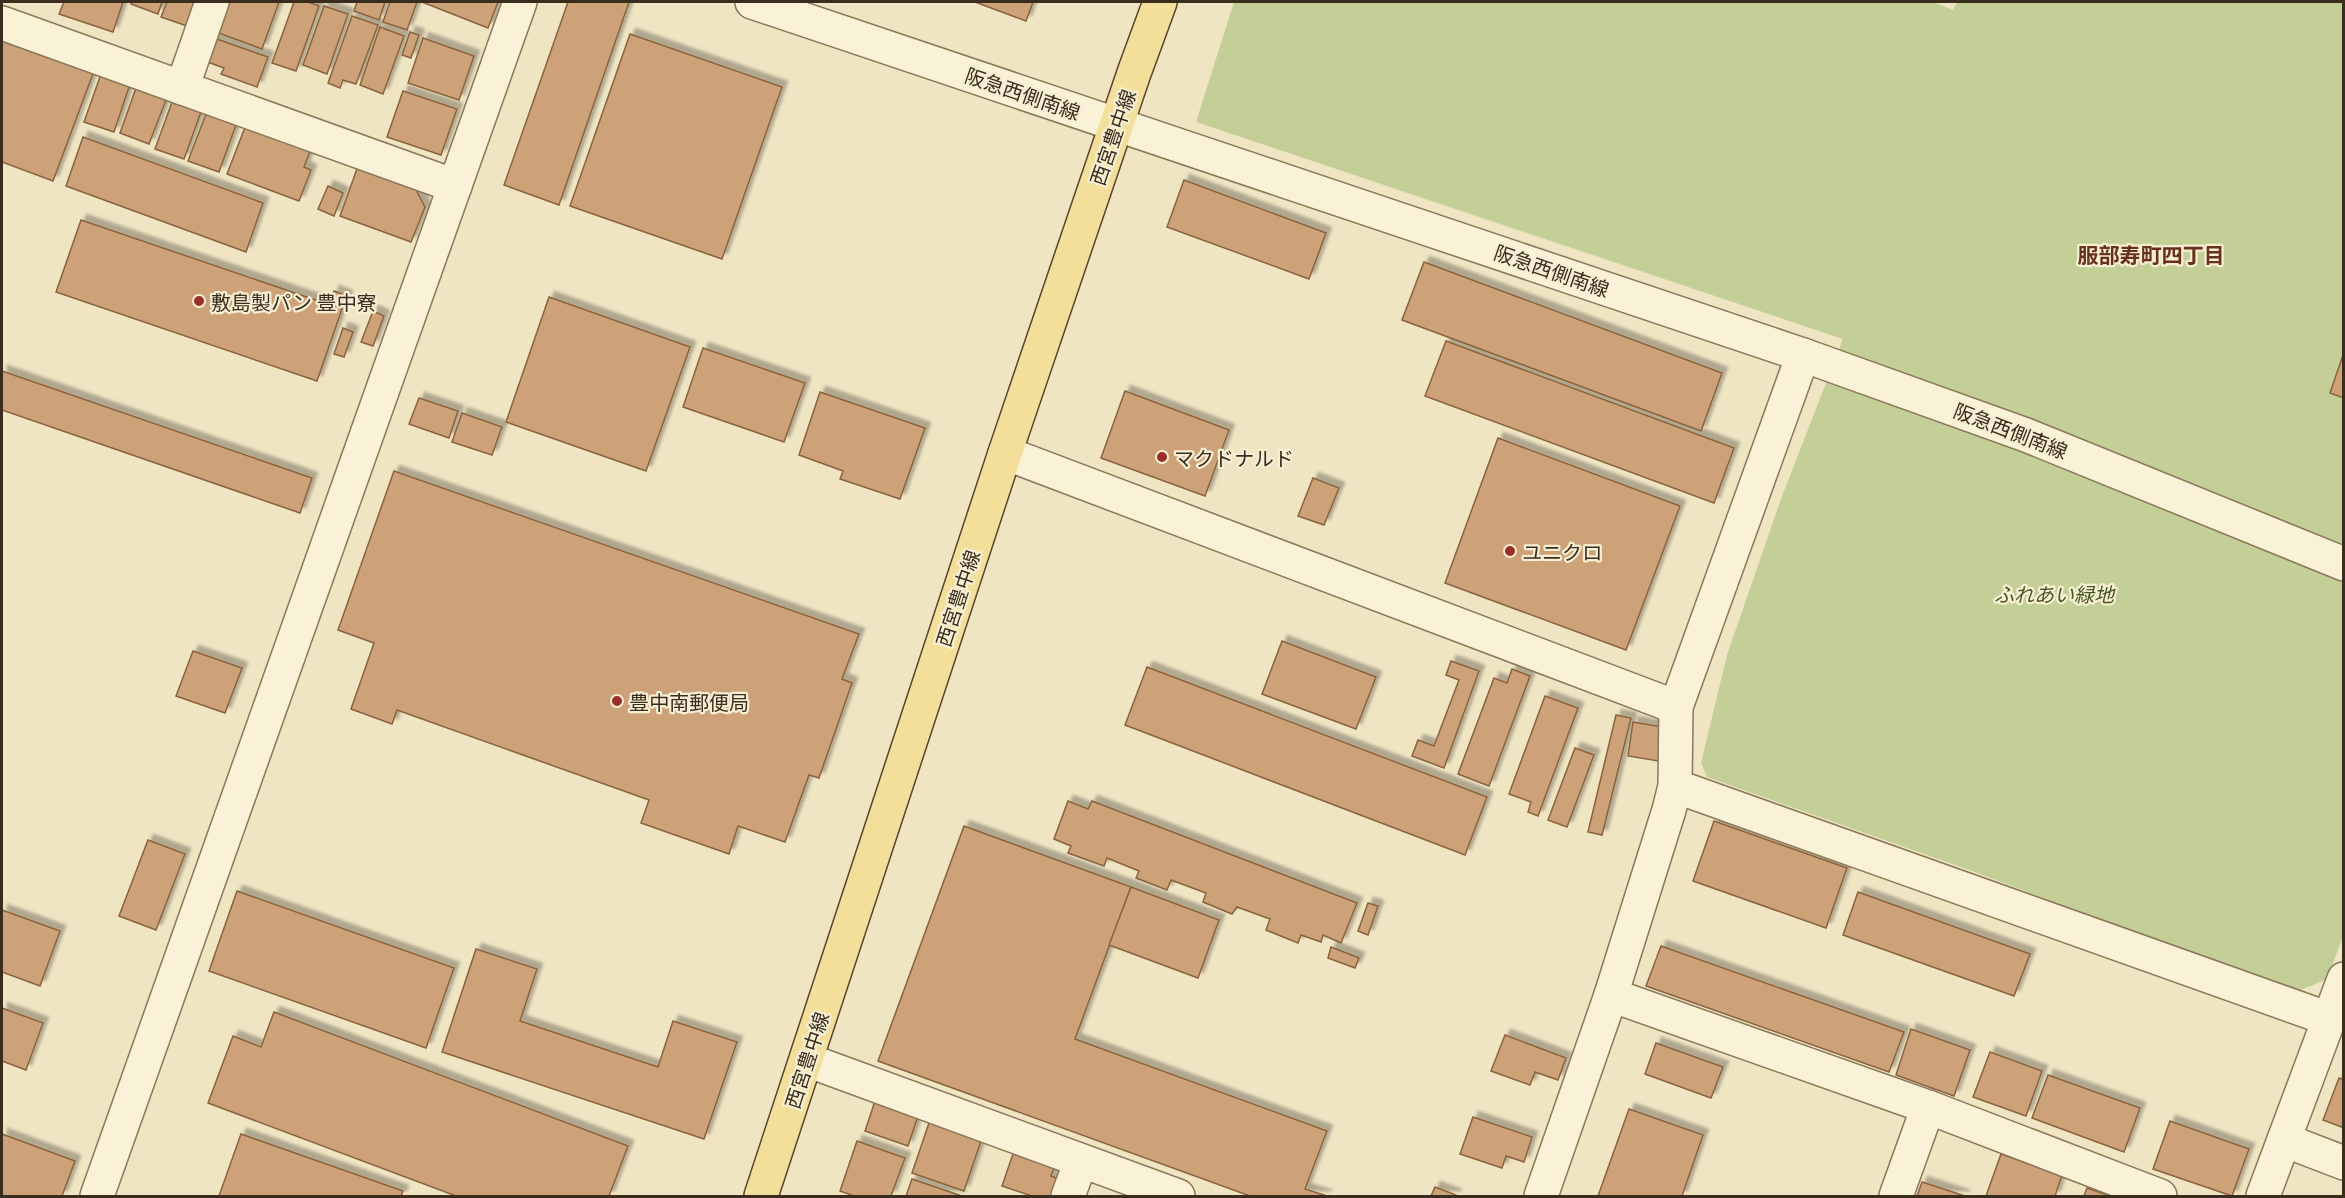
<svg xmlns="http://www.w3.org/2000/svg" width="2345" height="1198" font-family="Georgia,'Noto Sans JP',serif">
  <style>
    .green { fill: #c4ce97 }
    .building { fill: #cea278; stroke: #8a623e; stroke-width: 1.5; filter: url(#shadow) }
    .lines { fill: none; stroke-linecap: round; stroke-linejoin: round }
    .minor-casing { stroke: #8a7759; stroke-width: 36 }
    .major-casing { stroke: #58442e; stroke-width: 36 }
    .minor { stroke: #faf2d7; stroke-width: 33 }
    .major { stroke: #f3de9a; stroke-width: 33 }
    .poi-dot { fill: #9b2f28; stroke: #f6efd3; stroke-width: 2 }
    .labels { text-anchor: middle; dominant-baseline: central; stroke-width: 4.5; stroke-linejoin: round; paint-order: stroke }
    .street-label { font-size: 20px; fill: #3a2d1e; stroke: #f6efd3 }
    .poi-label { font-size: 20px; fill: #3a2d1e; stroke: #f6efd3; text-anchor: start }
    .park-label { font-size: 20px; font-style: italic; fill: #465724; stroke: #f6efd3 }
    .neighbourhood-label { font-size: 21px; font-weight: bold; fill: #68311c; stroke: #f6efd3 }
  </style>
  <defs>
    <filter id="shadow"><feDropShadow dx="5.5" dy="-5.5" stdDeviation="1.5" flood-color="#0004"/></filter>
  </defs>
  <rect width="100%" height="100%" fill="#efe5c3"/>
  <!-- green -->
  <path class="green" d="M1234,2H1933L1953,10L1957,2H2343L2344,934L2327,979L2296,992L1969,870L1707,777L1701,763L1727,655L1781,499L1843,339L1196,122Z"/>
  <!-- building -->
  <g class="building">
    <path d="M64,2H123L113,32L59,14Z"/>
    <path d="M132,2H162L158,14L131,4Z"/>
    <path d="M167,2H199L190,27L161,17Z"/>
    <path d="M227,2H279L262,49L216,32Z"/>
    <path d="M294,2H308L319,6L296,71L272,63Z"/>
    <path d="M357,2H385L379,20L354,11Z"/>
    <path d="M390,2H417L407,30L383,22Z"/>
    <path d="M422,2H498L488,28Z"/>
    <path d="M568,2H629L559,205L504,185Z"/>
    <path d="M975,2H1033L1026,21Z"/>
    <path d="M324,6L348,14L327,74L303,65Z"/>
    <path d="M352,16L378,25L356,84L343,80L340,88L328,83Z"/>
    <path d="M380,27L404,36L383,94L360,85Z"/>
    <path d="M410,32L419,35L411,58L402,55Z"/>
    <path d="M630,34L782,87L722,259L570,206Z"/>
    <path d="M2,37L94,71L53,181L2,162Z"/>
    <path d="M211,37L268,57L257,87L221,74L224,68L202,60Z"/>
    <path d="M423,38L474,56L459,100L408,83Z"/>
    <path d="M101,74L130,84L114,132L84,122Z"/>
    <path d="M136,88L166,100L149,144L120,133Z"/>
    <path d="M403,91L457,109L441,155L387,137Z"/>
    <path d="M172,102L201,112L184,159L155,149Z"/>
    <path d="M206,114L236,125L219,172L188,161Z"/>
    <path d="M247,122L312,146L304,167L311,170L299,201L227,174Z"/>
    <path d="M83,137L263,203L246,252L66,186Z"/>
    <path d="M358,166L414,186L425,207L411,242L340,216Z"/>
    <path d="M1184,180L1326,233L1309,279L1167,227Z"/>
    <path d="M328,186L343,193L334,216L318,209Z"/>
    <path d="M81,220L342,309L317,381L56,292Z"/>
    <path d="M1424,262L1722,373L1701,431L1402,320Z"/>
    <path d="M334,291L347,296L344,305L331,300Z"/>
    <path d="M549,297L690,347L646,471L506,422Z"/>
    <path d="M373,311L384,316L373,346L361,342Z"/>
    <path d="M343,328L353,332L344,357L334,354Z"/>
    <path d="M1446,341L1734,448L1714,503L1425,396Z"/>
    <path d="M703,348L805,383L784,442L683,407Z"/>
    <path d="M2344,352V398L2330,393Z"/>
    <path d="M2,371L312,478L300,513L2,410Z"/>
    <path d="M1125,391L1229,430L1205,496L1101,458Z"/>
    <path d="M820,392L925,428L900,499L840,479L843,471L799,455Z"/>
    <path d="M419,398L458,411L449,438L409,424Z"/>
    <path d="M462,413L502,427L492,455L452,442Z"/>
    <path d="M1498,438L1680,506L1626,650L1445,583Z"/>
    <path d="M394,471L859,634L842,679L852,683L819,778L809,775L785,842L738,826L729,854L641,823L649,800L397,710L392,724L351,709L374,643L338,630Z"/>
    <path d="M1313,478L1339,488L1324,525L1298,516Z"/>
    <path d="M1282,641L1376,677L1356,729L1262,694Z"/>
    <path d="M193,651L242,668L225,713L176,696Z"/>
    <path d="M1451,661L1479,671L1444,768L1412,756L1418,740L1434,746L1459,680L1446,675Z"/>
    <path d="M1147,667L1487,797L1465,855L1125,725Z"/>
    <path d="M1512,669L1530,676L1489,786L1458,774L1494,678L1507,683Z"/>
    <path d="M1545,696L1578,708L1538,816L1528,812L1531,802L1509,794Z"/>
    <path d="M1616,715L1631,718L1602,835L1588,832Z"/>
    <path d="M1633,722L1663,727L1658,761L1628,756Z"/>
    <path d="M1575,748L1594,755L1567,827L1548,820Z"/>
    <path d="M1068,801L1088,809L1092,801L1357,903L1341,943L1323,935L1321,942L1301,935L1298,943L1266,930L1270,919L1237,907L1232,914L1203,902L1206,893L1171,880L1167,890L1136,878L1139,871L1107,858L1104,866L1068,853L1071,846L1054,839Z"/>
    <path d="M1714,821L1847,868L1826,928L1693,881Z"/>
    <path d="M964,826L1131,887L1075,1039L1327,1131L1305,1189L1327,1196H1250L878,1061Z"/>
    <path d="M148,840L185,854L156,930L119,916Z"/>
    <path d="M1131,887L1219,920L1198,978L1109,945Z"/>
    <path d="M237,891L454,968L426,1048L209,971Z"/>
    <path d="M1858,892L2030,954L2014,996L1843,935Z"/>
    <path d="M1368,903L1378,906L1368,935L1358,931Z"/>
    <path d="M2,910L60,931L40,986L2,972Z"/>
    <path d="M1661,946L1904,1032L1889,1072L1646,986Z"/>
    <path d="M1331,947L1359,958L1355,968L1328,958Z"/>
    <path d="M476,949L537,969L520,1021L658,1067L673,1021L737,1042L704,1139L442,1052Z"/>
    <path d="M2,1008L43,1023L26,1070L2,1061Z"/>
    <path d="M274,1012L628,1146L609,1196H456L208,1103L233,1036L261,1047Z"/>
    <path d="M1911,1029L1970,1050L1954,1096L1896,1075Z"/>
    <path d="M1505,1035L1566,1058L1558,1080L1535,1072L1530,1085L1491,1071Z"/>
    <path d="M1656,1043L1723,1067L1711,1098L1645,1074Z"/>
    <path d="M1990,1052L2042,1071L2026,1116L1973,1097Z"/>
    <path d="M2048,1075L2140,1108L2124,1152L2032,1118Z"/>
    <path d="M2339,1078L2344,1080V1128L2323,1120Z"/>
    <path d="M877,1095L920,1110L908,1146L865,1131Z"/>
    <path d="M1629,1109L1703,1135L1682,1196H1598Z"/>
    <path d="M1473,1117L1532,1137L1524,1162L1506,1156L1502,1168L1460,1154Z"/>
    <path d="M930,1120L982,1138L964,1191L912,1173Z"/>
    <path d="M2170,1121L2249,1149L2232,1196L2153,1169Z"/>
    <path d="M2,1134L75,1161L62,1196H2Z"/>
    <path d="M241,1134L403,1191L401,1196H219Z"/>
    <path d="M857,1141L905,1158L891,1196H854L840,1191Z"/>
    <path d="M1013,1154L1054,1168L1051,1176L1059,1179L1053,1196H1032L1002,1186Z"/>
    <path d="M2001,1154L2062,1175L2055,1196H1986Z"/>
    <path d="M912,1179L962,1196H906Z"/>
    <path d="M1922,1182L1965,1196H1917Z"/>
    <path d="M1435,1187L1456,1195V1196H1431Z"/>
    <path d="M2087,1188L2110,1196H2084Z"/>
  </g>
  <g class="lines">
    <defs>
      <g id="minor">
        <path d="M752,2L1803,355L2026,435L2344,564"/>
        <path d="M2,23L455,186"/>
        <path d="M182,88L212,2"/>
        <path d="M1005,453L1676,707"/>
        <path d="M1675,786L2329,1019"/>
        <path d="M1611,995L1928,1107L2160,1196"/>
        <path d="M807,1060L1178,1196"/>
        <path d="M2284,1140L2344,1163"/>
        <path d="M97,1196L520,2"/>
        <path d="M1068,1196L1081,1161"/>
        <path d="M1541,1196L1611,995L1669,810L1675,786L1676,707L1803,355"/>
        <path d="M1896,1196L1928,1107"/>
        <path d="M2263,1196L2344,979"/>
      </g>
      <path id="major" d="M761,1196L1005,453L1134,73L1160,2"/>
    </defs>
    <!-- minor casing -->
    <use href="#minor" class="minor-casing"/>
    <!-- major casing -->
    <use href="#major" class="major-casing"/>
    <!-- minor -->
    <use href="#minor" class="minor"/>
    <!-- major -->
    <use href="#major" class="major"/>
  </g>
  <!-- markers -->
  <g class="poi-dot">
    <circle cx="199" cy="301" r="6"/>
    <circle cx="1162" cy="457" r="6"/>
    <circle cx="1510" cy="551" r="6"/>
    <circle cx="617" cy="701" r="6"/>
  </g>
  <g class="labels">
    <!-- street labels -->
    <g class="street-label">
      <text transform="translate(1023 93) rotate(19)">阪急西側南線</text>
      <text transform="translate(1112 137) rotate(-71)">西宮豊中線</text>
      <text transform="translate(1552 270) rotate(19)">阪急西側南線</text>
      <text transform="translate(2011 430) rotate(21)">阪急西側南線</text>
      <text transform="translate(957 598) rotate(-72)">西宮豊中線</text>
      <text transform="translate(806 1060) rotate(-72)">西宮豊中線</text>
    </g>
    <!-- poi labels -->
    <g class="poi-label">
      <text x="211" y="301">敷島製パン 豊中寮</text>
      <text x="1174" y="457">マクドナルド</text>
      <text x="1522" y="551">ユニクロ</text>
      <text x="629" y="701">豊中南郵便局</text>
    </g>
    <!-- park labels -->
    <g class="park-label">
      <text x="2054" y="593">ふれあい緑地</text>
    </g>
    <!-- neighbourhood labels -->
    <g class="neighbourhood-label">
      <text x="2151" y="254">服部寿町四丁目</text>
    </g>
  </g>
  <!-- border -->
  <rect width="2345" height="1198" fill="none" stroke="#3a2d1e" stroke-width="6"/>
</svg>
